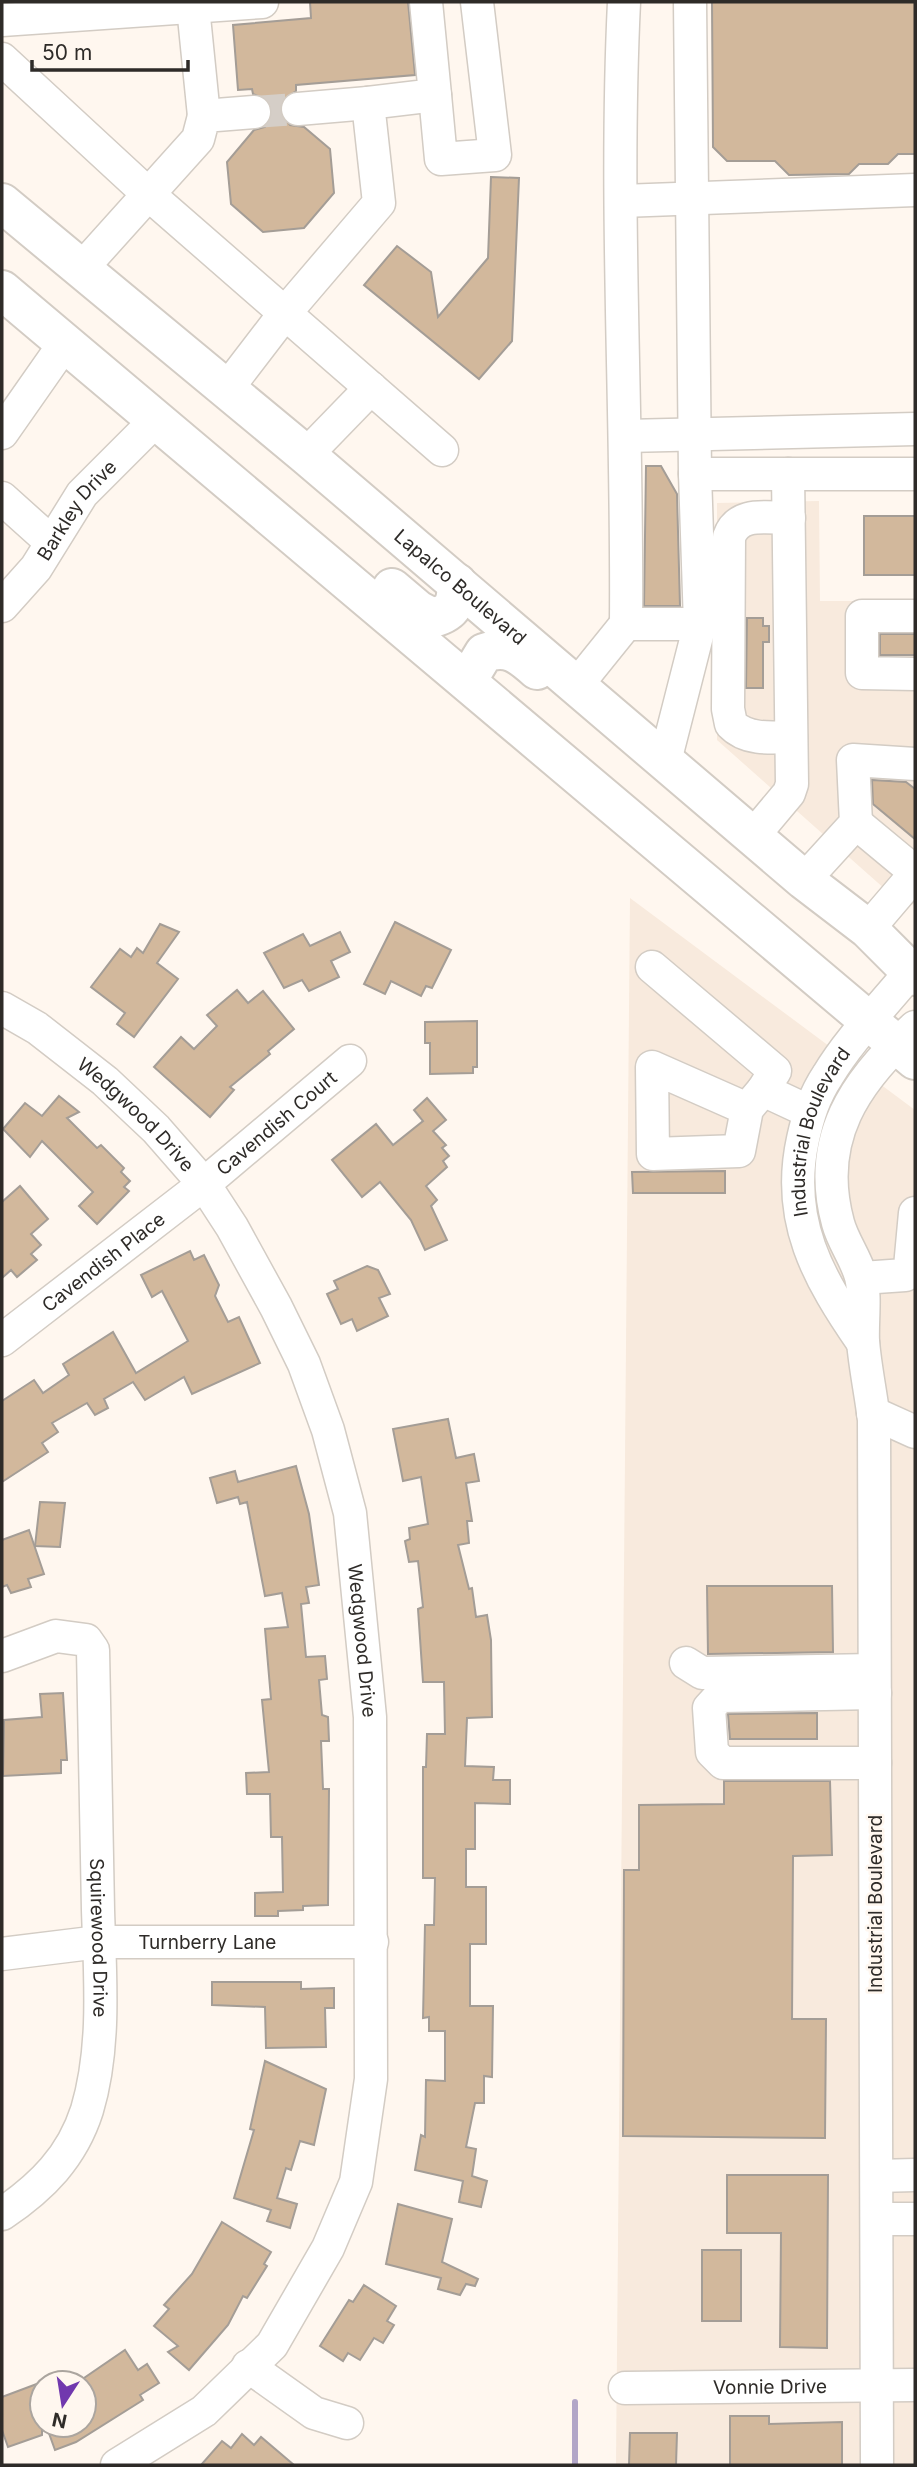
<svg xmlns="http://www.w3.org/2000/svg" width="917" height="2467" font-family="Inter,sans-serif">
  <style>
    .built { fill: #f8eadd }
    .lines { fill: none; stroke-linecap: round; stroke-linejoin: round }
    .stream { stroke: #b2a6c7; stroke-width: 6 }
    .building { fill: #d2b89c; stroke: #a49d96; stroke-width: 2 }
    .minor-tunnel { stroke: #d5cec7; stroke-width: 32; stroke-dasharray: 32 16; stroke-linecap: butt }
    .minor-casing { stroke: #d3ccc4; stroke-width: 35 }
    .major-casing { stroke: #d3ccc4; stroke-width: 42 }
    .minor { stroke: #fff; stroke-width: 32 }
    .major { stroke: #fff; stroke-width: 38 }
    .labels { text-anchor: middle; dominant-baseline: central; stroke-width: 5; stroke-linejoin: round; paint-order: stroke }
    .street-label { font-size: 19px; fill: #2e2b28; stroke: #fff7ef }
  </style>
  <rect width="100%" height="100%" fill="#fff7ef"/>
  <!-- built -->
  <g class="built">
    <path d="M819,501L820,601H915V904L904,906L717,740V503Z"/>
    <path d="M630,898L915,1110V2465H616Z"/>
  </g>
  <g class="lines">
    <!-- stream -->
    <path class="stream" d="M575,2402V2465"/>
  </g>
  <!-- building -->
  <g class="building">
    <path d="M310,2H408L415,75L296,85V91L282,101L280,111L290,125L304,127L330,149L334,193L304,228L263,232L231,204L227,162L254,130L265,127L272,111L269,101L253,94L252,89L238,90L233,25L311,18Z"/>
    <path d="M712,2H915V154H898L888,164H859L849,174L789,175L775,161H727L713,147Z"/>
    <path d="M491,177L519,178L512,341L479,379L364,285L397,246L431,272L438,317L488,258Z"/>
    <path d="M646,466H661L677,494L680,606H644Z"/>
    <rect x="864" y="516" width="51" height="59"/>
    <path d="M747,618H763V626H769V642H763V688H746Z"/>
    <rect x="880" y="634" width="35" height="21"/>
    <path d="M872,780L906,782L915,789V839L873,804Z"/>
    <path d="M395,922L451,950L432,988L426,986L421,996L391,981L385,994L364,984Z"/>
    <path d="M160,924L179,932L157,963L178,979L134,1037L117,1024L125,1013L91,987L120,949L131,957L137,948L143,953Z"/>
    <path d="M340,932L350,952L331,961L339,977L309,991L302,980L284,988L264,953L303,934L310,946Z"/>
    <path d="M237,990L248,1003L263,991L294,1029L268,1051L270,1054L230,1087L234,1090L210,1117L154,1067L181,1037L194,1049L217,1026L207,1015Z"/>
    <path d="M477,1021V1067H473V1073L430,1074V1043H425V1022Z"/>
    <path d="M59,1096L79,1112L67,1118L97,1148L101,1145L124,1168L121,1172L130,1181L124,1187L129,1191L97,1224L79,1206L93,1192L42,1141L30,1157L3,1129L25,1103L42,1116Z"/>
    <path d="M427,1098L446,1120L433,1131L446,1145L442,1148L449,1156L443,1161L447,1167L426,1186L437,1200L431,1206L447,1240L425,1250L411,1220L380,1182L362,1197L332,1160L376,1124L393,1145L423,1121L414,1110Z"/>
    <path d="M725,1171V1193H633L632,1172Z"/>
    <path d="M20,1186L48,1219L31,1234L41,1245L31,1254L37,1260L17,1277L11,1270L2,1278V1202Z"/>
    <path d="M190,1251L194,1260L204,1255L219,1285L215,1296L228,1322L239,1317L260,1363L192,1394L184,1377L145,1400L133,1382L104,1399L108,1408L95,1415L87,1403L52,1423L58,1432L42,1443L48,1452L2,1482V1401L34,1380L43,1393L69,1375L63,1364L113,1332L136,1373L188,1341L162,1291L152,1297L141,1275Z"/>
    <path d="M367,1266L378,1270L390,1294L379,1298L388,1316L357,1331L352,1319L341,1324L327,1294L338,1289L334,1281Z"/>
    <path d="M448,1419L456,1458L474,1454L479,1481L466,1483L472,1521H467L469,1543L458,1545L469,1589L472,1588L476,1617L487,1615L491,1640L492,1717L467,1718L465,1766L494,1767L493,1780H510V1804L475,1803V1849H466V1887H486V1944H470V2006H493L492,2077L484,2076V2103H475L466,2147L476,2149L472,2176L487,2181L481,2207L459,2202L463,2181L415,2170L421,2135L425,2137L426,2080L445,2081V2031H429V2017L423,2018L425,1925H434L435,1878H423V1767H426L427,1734H445L444,1682H423L418,1609L423,1607L418,1561L409,1562L405,1541L410,1539L409,1528L428,1524L421,1477L403,1481L393,1429Z"/>
    <path d="M296,1466L309,1514L319,1585L306,1587L309,1603L301,1604L306,1657L325,1656L327,1679L319,1680L322,1715L328,1717L329,1741H321L323,1789H329L328,1905L303,1906V1910L278,1911V1916H255V1893L283,1892L282,1837H271L270,1794H247L246,1773L269,1772L262,1700L271,1699L265,1629L288,1627L282,1593L265,1596L247,1502L240,1504L238,1497L217,1503L210,1478L235,1471L238,1482Z"/>
    <path d="M40,1502L65,1503L60,1547L35,1546Z"/>
    <path d="M29,1530L44,1574L28,1579L31,1587L11,1593L7,1585L2,1587V1540Z"/>
    <path d="M707,1586H832L833,1652L708,1654Z"/>
    <path d="M63,1693L67,1760H61V1773L3,1776L4,1720L42,1717L40,1694Z"/>
    <path d="M817,1713V1739H730L728,1714Z"/>
    <path d="M724,1781H830L832,1855L793,1856L792,2019H826L825,2138L623,2136L624,1870H639V1805L724,1804Z"/>
    <path d="M212,1982H301V1989L334,1988V2008H325L326,2047L266,2048L265,2007L212,2005Z"/>
    <path d="M265,2061L326,2089L314,2145L300,2141L291,2170L286,2168L277,2198L297,2204L290,2228L267,2221L271,2210L234,2198L254,2130L250,2129Z"/>
    <path d="M727,2175H828L827,2348L780,2347L781,2233H727Z"/>
    <path d="M398,2204L452,2219L442,2262L478,2279L475,2286L466,2284L460,2295L438,2289L441,2278L386,2264Z"/>
    <path d="M222,2222L271,2252L264,2264L267,2266L247,2298L243,2296L228,2325L189,2370L168,2352L178,2346L154,2326L169,2309L164,2305L192,2274Z"/>
    <rect x="702" y="2250" width="39" height="71"/>
    <path d="M364,2285L396,2306L387,2321L394,2325L383,2343L374,2338L360,2360L348,2353L343,2361L320,2346L349,2300L353,2302Z"/>
    <path d="M125,2350L138,2370L147,2364L159,2383L140,2395L143,2400L76,2442L55,2450L46,2425H84V2378Z"/>
    <path d="M42,2382V2435L8,2447L2,2430V2397Z"/>
    <path d="M730,2416H769V2424L842,2422V2465H730Z"/>
    <path d="M630,2433H677L676,2465H629Z"/>
    <path d="M242,2434L254,2445L261,2437L294,2465H201L222,2441L231,2448Z"/>
  </g>
  <g class="lines">
    <!-- minor-tunnel -->
    <path class="minor-tunnel" d="M254,112L298,109"/>
    <defs>
      <g id="minor">
        <path d="M624,2C614,209 628,416 626,624H700"/>
        <path d="M690,2L695,474"/>
        <path d="M193,7L204,116"/>
        <path d="M2,20L262,2"/>
        <path d="M2,59L147,193L442,450"/>
        <path d="M435,95L441,159L495,155L477,2"/>
        <path d="M298,109L368,103"/>
        <path d="M622,201L915,190"/>
        <path d="M82,268L198,139L204,116L254,112"/>
        <path d="M226,390L285,313L379,203L368,103L435,95L426,2"/>
        <path d="M2,433L65,343"/>
        <path d="M626,436L915,429"/>
        <path d="M306,455L371,388"/>
        <path d="M2,498L51,542"/>
        <path d="M789,518C766,518 738,511 729,537L728,709L731,724C746,740 771,738 791,737"/>
        <path id="s1" d="M2,606L36,568L82,494L157,419"/>
        <path d="M915,616H862V673L915,674"/>
        <path d="M576,686L626,624"/>
        <path d="M665,761L700,624L695,474H915"/>
        <path d="M856,823L915,872"/>
        <path d="M753,836L789,793L792,784L788,474"/>
        <path d="M804,880L856,823L853,760L915,764"/>
        <path d="M868,929L915,874"/>
        <path d="M652,967L775,1071L763,1090"/>
        <path id="s2" d="M2,1008L37,1028L105,1081L156,1129L204,1184L232,1227L276,1307L304,1364L328,1430L350,1513L370,1717L371,2079L356,2182L328,2248L272,2345L204,2411L117,2465"/>
        <path d="M747,1109L652,1067L653,1154L739,1151L747,1109L763,1090L808,1111"/>
        <path d="M862,1278L905,1275L910,1267L915,1213"/>
        <path id="s3" d="M2,1340L204,1184L350,1061"/>
        <path id="s4" d="M863,1343C818,1278 785,1220 803,1139C808,1116 814,1096 828,1075C852,1035 887,1002 915,966"/>
        <path d="M873,1413L915,1432"/>
        <path id="s5" d="M2,1656L56,1636L86,1640L93,1650C95,1737 96,1823 98,1910C100,1975 106,2047 87,2110C72,2157 42,2187 2,2214"/>
        <path d="M686,1663L702,1673L874,1670"/>
        <path d="M875,1693L720,1696L709,1708L712,1752L723,1763H875"/>
        <path id="s6" d="M2,1954L99,1942H372"/>
        <path d="M877,2176L915,2175"/>
        <path d="M877,2219H915"/>
        <path d="M248,2366L314,2413L347,2423"/>
        <path id="s7" d="M625,2388L915,2385"/>
        <path d="M877,2465L874,1420C871,1394 865,1367 863,1341C862,1321 866,1296 861,1277C856,1258 843,1242 838,1223C815,1139 855,1081 915,1027"/>
      </g>
      <g id="major">
        <path id="s8" d="M2,203L306,455L804,880L868,929L915,976"/>
        <path d="M2,290L915,1060"/>
        <path d="M392,588L418,610L433,618C454,612 456,604 457,583"/>
        <path d="M467,681L484,653C508,645 519,654 537,670"/>
      </g>
    </defs>
    <!-- minor casing -->
    <use href="#minor" class="minor-casing"/>
    <!-- major casing -->
    <use href="#major" class="major-casing"/>
    <!-- minor -->
    <use href="#minor" class="minor"/>
    <!-- major -->
    <use href="#major" class="major"/>
  </g>
  <g class="labels">
    <!-- street labels -->
    <g class="street-label">
      <text stroke="none"><textPath href="#s1" startOffset="122">Barkley Drive</textPath></text>
      <text stroke="none"><textPath href="#s8" startOffset="598">Lapalco Boulevard</textPath></text>
      <text stroke="none"><textPath href="#s2" startOffset="172">Wedgwood Drive</textPath></text>
      <text stroke="none"><textPath href="#s3" startOffset="350">Cavendish Court</textPath></text>
      <text stroke="none"><textPath href="#s4" startOffset="231">Industrial Boulevard</textPath></text>
      <text stroke="none"><textPath href="#s3" startOffset="128">Cavendish Place</textPath></text>
      <text stroke="none"><textPath href="#s2" startOffset="760">Wedgwood Drive</textPath></text>
      <text transform="translate(875 1904) rotate(-90)">Industrial Boulevard</text>
      <text stroke="none"><textPath href="#s5" startOffset="388">Squirewood Drive</textPath></text>
      <text stroke="none"><textPath href="#s6" startOffset="206">Turnberry Lane</textPath></text>
      <text stroke="none"><textPath href="#s7" startOffset="145">Vonnie Drive</textPath></text>
    </g>
  </g>
  <!-- border -->
  <rect width="917" height="2467" fill="none" stroke="#2e2b28" stroke-width="7"/>
  <!-- north arrow -->
  <g transform="translate(63 2404) rotate(192)"><circle r="33" fill="#fff7ef" stroke="#aba59f" stroke-width="2"/>
  <path d="M0-5L12 26L0 18L-12 26Z" fill="#7138ae"/>
  <text y="-10" font-size="19" font-weight="bold" text-anchor="middle" fill="#2e2b28">N</text>
  </g>
  <!-- scale -->
  <path d="M32 60v10h156v-10" fill="none" stroke="#2e2b28" stroke-width="3.5"/>
  <text x="42" y="60" font-size="21" fill="#2e2b28" stroke="#fff7ef" stroke-width="5" paint-order="stroke">50 m</text>
</svg>
